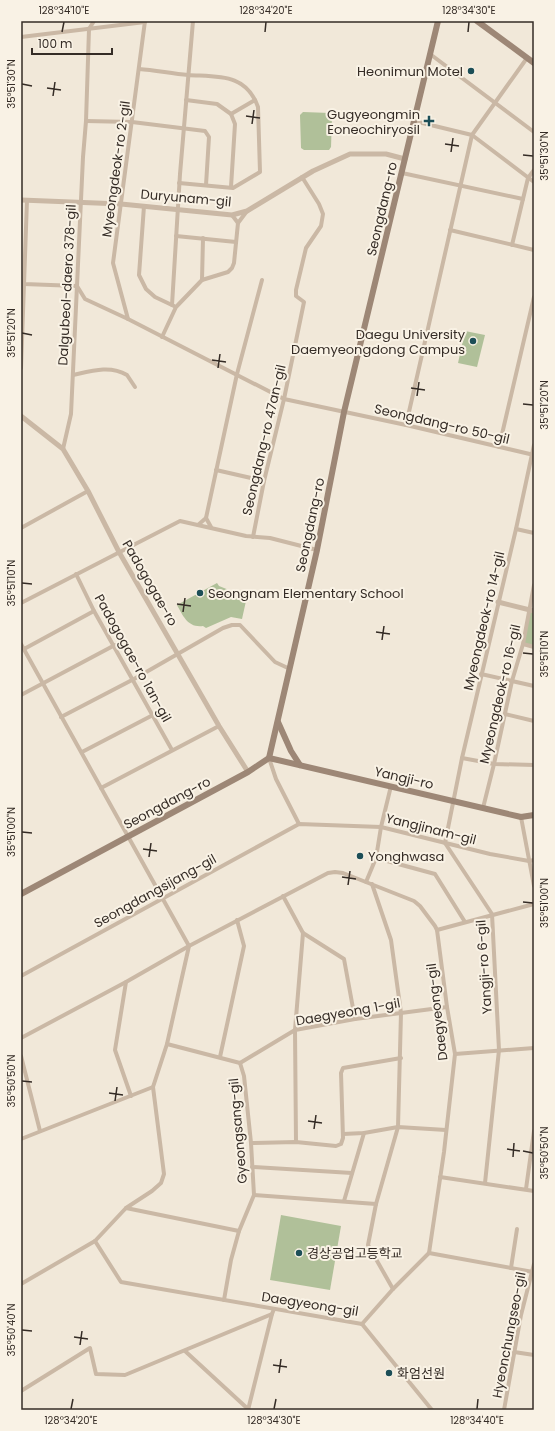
<svg xmlns="http://www.w3.org/2000/svg" width="555" height="1431" font-family="Poppins,'Noto Sans KR',sans-serif">
  <style>
    .green { fill: #b0c099 }
    .lines { fill: none; stroke-linecap: round; stroke-linejoin: round }
    .minor { stroke: #cab8a5; stroke-width: 4 }
    .tertiary { stroke: #cab8a5; stroke-width: 5 }
    .secondary { stroke: #9d8776; stroke-width: 6 }
    .ticks { fill: none; stroke: #352c26; stroke-width: 1.5 }
    .poi-dot { fill: #1c4e57; stroke: #f9f2e5; stroke-width: 1.5 }
    .labels { text-anchor: middle; dominant-baseline: central; stroke-width: 4; stroke-linejoin: round; paint-order: stroke }
    .poi-label { font-size: 13px; fill: #352c26; stroke: #f9f2e5; text-anchor: start }
    .street-label { font-size: 13px; fill: #352c26; stroke: #f9f2e5 }
    .neatline { fill: none; stroke: #352c26; stroke-width: 1.5 }
    .ticks-label { font-size: 10px; text-anchor: middle; fill: #352c26 }
  </style>
  <rect width="100%" height="100%" fill="#f1e8d9"/>
  <!-- green -->
  <g class="green">
    <path d="M303,112L330,113L332,115L331,147L329,150H304L301,148L300,115Z"/>
    <path d="M465,331L485,335L477,367L458,363Z"/>
    <path d="M217,583L219,586L229,590L232,599H234L236,590L248,592L242,619L231,617L206,628L203,626C188,628 183,616 177,605Z"/>
    <path d="M529,609L534,611V647L523,644Z"/>
    <path d="M281,1215L341,1226L330,1290L270,1280Z"/>
  </g>
  <g class="lines">
    <!-- minor -->
    <g class="minor">
      <path d="M21,37L145,22"/>
      <path d="M430,54L534,132"/>
      <path d="M139,69C156,70 172,74 188,75C218,77 246,73 258,107L260,172L233,188L179,183"/>
      <path d="M186,100L217,104L231,114L235,124L231,187"/>
      <path d="M231,114L255,100"/>
      <path d="M86,121L132,122L205,131L209,137L206,185"/>
      <path d="M414,121L472,135L534,182"/>
      <path d="M402,173L523,199"/>
      <path d="M144,206L139,275L146,289L155,297L174,306"/>
      <path d="M232,215L238,223L247,211"/>
      <path d="M450,230L534,250"/>
      <path d="M176,236L236,242"/>
      <path d="M512,245L528,178L534,170"/>
      <path d="M202,280L203,238"/>
      <path d="M21,281L24,284L77,286"/>
      <path d="M77,286L85,299L128,319L284,399L406,425L534,455"/>
      <path d="M172,305L180,174L193,21"/>
      <path d="M128,319L113,263L145,21"/>
      <path d="M162,337L176,307L202,280L228,272L232,268L234,263L238,223"/>
      <path d="M21,368L27,200"/>
      <path d="M73,375C91,371 110,365 127,375L135,387"/>
      <path d="M406,425L472,135L527,58"/>
      <path d="M499,447L534,297"/>
      <path d="M63,449L71,414L83,157L86,121L89,29L94,21"/>
      <path d="M216,470L264,481"/>
      <path d="M206,518L237,374L262,280"/>
      <path d="M198,525L206,518L211,527"/>
      <path d="M21,528L88,491"/>
      <path d="M516,529L534,533"/>
      <path d="M253,537L264,481L284,399L304,302L296,296V290L306,248L321,226L323,214L319,204L302,177"/>
      <path d="M76,574L94,611L172,750"/>
      <path d="M21,603L180,521L246,536L270,538L317,550"/>
      <path d="M21,644L189,946L167,1044L153,1087L164,1174L161,1183L152,1191L126,1208L95,1241L21,1284"/>
      <path d="M523,644L534,647"/>
      <path d="M24,649L94,611"/>
      <path d="M481,674L534,686"/>
      <path d="M21,695L115,645"/>
      <path d="M505,714L534,721"/>
      <path d="M61,717L134,679L223,628L232,625H240L275,662L290,669"/>
      <path d="M82,752L153,715"/>
      <path d="M269,758L276,779L299,824"/>
      <path d="M462,758L494,764L534,765"/>
      <path d="M101,788L219,726"/>
      <path d="M483,808L494,764L512,681L523,644L534,585"/>
      <path d="M521,817L534,886"/>
      <path d="M376,858L435,874L465,922"/>
      <path d="M366,882L376,858L381,827L391,786"/>
      <path d="M372,884L391,940L401,1013L398,1127L376,1204L368,1245L393,1289"/>
      <path d="M283,896L303,933L295,1030L296,1142"/>
      <path d="M437,930L534,904"/>
      <path d="M303,933L344,959L355,1019"/>
      <path d="M21,976L299,824L381,827L490,854L529,861L534,860"/>
      <path d="M126,982L115,1050L131,1096"/>
      <path d="M21,1038L126,982L189,946L328,873L335,872L343,873L414,901L420,906L435,926L437,930L447,1007L455,1054L444,1152L429,1253L393,1289L362,1324"/>
      <path d="M167,1044L240,1063L295,1030L355,1019L447,1007"/>
      <path d="M455,1054L534,1048"/>
      <path d="M21,1056L40,1131"/>
      <path d="M220,1057L244,946L237,920"/>
      <path d="M343,1134L364,1133L398,1127L446,1130"/>
      <path d="M21,1139L153,1087"/>
      <path d="M251,1143L296,1142L336,1146L341,1144L343,1138L341,1073L343,1068L401,1058"/>
      <path d="M252,1167L352,1173"/>
      <path d="M440,1177L534,1191"/>
      <path d="M485,1183L499,1050L492,914L445,843L462,758L516,529L534,445"/>
      <path d="M526,1189L534,1131"/>
      <path d="M254,1195L376,1204"/>
      <path d="M344,1201L364,1133"/>
      <path d="M126,1208L239,1231"/>
      <path d="M95,1241L121,1282L362,1324"/>
      <path d="M429,1253L533,1272"/>
      <path d="M511,1268L517,1229"/>
      <path d="M224,1300L231,1260L239,1231L254,1195L251,1143L244,1076L240,1063"/>
      <path d="M362,1324L432,1410"/>
      <path d="M185,1351L248,1409"/>
      <path d="M514,1352L534,1355"/>
      <path d="M21,1391L90,1348L96,1374L125,1375L272,1314L274,1309"/>
      <path d="M248,1410L272,1314"/>
      <path d="M504,1410L521,1315L534,1264"/>
    </g>
    <!-- tertiary -->
    <g class="tertiary">
      <path d="M21,200L121,204L232,215L247,211L313,171L350,154H386L405,159"/>
      <path d="M21,416L63,449L88,491L119,552L219,726L248,772"/>
      <path d="M498,602L534,611"/>
    </g>
    <!-- secondary -->
    <g class="secondary">
      <path d="M477,21L534,63"/>
      <path d="M278,722L291,751L300,765"/>
      <path d="M269,758L521,817L534,815"/>
      <path d="M21,894L248,772L269,758L317,550L344,412L438,21"/>
    </g>
  </g>
  <!-- ticks -->
  <path class="ticks" d="M62,32L64,22M265,32L266,22M468,32L469,22M22,84L32,86M47,88L61,90M53,96L55,82M246,116L260,118M252,124L254,110M445,144L459,146M451,152L453,138M523,155L533,156M22,333L32,335M212,360L226,362M218,368L220,354M411,388L425,390M417,396L419,382M523,404L533,405M22,583L32,584M177,604L191,606M183,612L185,598M376,632L390,634M382,640L384,626M523,653L533,654M22,832L32,833M143,849L157,851M149,857L151,843M342,877L356,879M348,885L350,871M523,902L533,903M22,1081L32,1082M109,1093L123,1095M115,1101L117,1087M308,1121L322,1123M314,1129L316,1115M507,1149L520,1151M523,1151L533,1153M513,1157L514,1143M22,1330L32,1331M74,1337L88,1339M80,1345L82,1331M273,1365L287,1367M279,1373L281,1359M71,1409L73,1399M274,1409L276,1399M477,1409L478,1399"/>
  <!-- markers -->
  <g class="poi-dot">
    <circle cx="471" cy="71" r="4"/>
    <path d="M427 115h4v4h4v4h-4v4h-4v-4h-4v-4h4z"/>
    <circle cx="473" cy="341" r="4"/>
    <circle cx="200" cy="593" r="4"/>
    <circle cx="360" cy="856" r="4"/>
    <circle cx="299" cy="1253" r="4"/>
    <circle cx="389" cy="1373" r="4"/>
  </g>
  <g class="labels">
    <!-- poi labels -->
    <g class="poi-label">
      <text x="463" y="71" text-anchor="end">Heonimun Motel</text>
      <text x="420" y="114" text-anchor="end">Gugyeongmin<tspan x="420" dy="15">Eoneochiryosil</tspan></text>
      <text x="465" y="334" text-anchor="end">Daegu University<tspan x="465" dy="15">Daemyeongdong Campus</tspan></text>
      <text x="208" y="593">Seongnam Elementary School</text>
      <text x="368" y="856">Yonghwasa</text>
      <text x="307" y="1253">경상공업고등학교</text>
      <text x="397" y="1373">화엄선원</text>
    </g>
    <!-- street labels -->
    <g class="street-label">
      <text transform="translate(116 169) rotate(-82)">Myeongdeok-ro 2-gil</text>
      <text transform="translate(186 198) rotate(5)">Duryunam-gil</text>
      <text transform="translate(382 209) rotate(-77)">Seongdang-ro</text>
      <text transform="translate(67 285) rotate(-87)">Dalgubeol-daero 378-gil</text>
      <text transform="translate(442 424) rotate(13)">Seongdang-ro 50-gil</text>
      <text transform="translate(264 440) rotate(-77)">Seongdang-ro 47an-gil</text>
      <text transform="translate(310 525) rotate(-78)">Seongdang-ro</text>
      <text transform="translate(150 583) rotate(60)">Padogogae-ro</text>
      <text transform="translate(484 621) rotate(-77)">Myeongdeok-ro 14-gil</text>
      <text transform="translate(133 658) rotate(61)">Padogogae-ro 1an-gil</text>
      <text transform="translate(500 694) rotate(-77)">Myeongdeok-ro 16-gil</text>
      <text transform="translate(404 778) rotate(13)">Yangji-ro</text>
      <text transform="translate(167 803) rotate(-28)">Seongdang-ro</text>
      <text transform="translate(431 829) rotate(14)">Yangjinam-gil</text>
      <text transform="translate(155 891) rotate(-29)">Seongdangsijang-gil</text>
      <text transform="translate(484 967) rotate(-94)">Yangji-ro 6-gil</text>
      <text transform="translate(348 1012) rotate(-10)">Daegyeong 1-gil</text>
      <text transform="translate(437 1012) rotate(-97)">Daegyeong-gil</text>
      <text transform="translate(238 1131) rotate(-95)">Gyeongsang-gil</text>
      <text transform="translate(310 1304) rotate(9)">Daegyeong-gil</text>
      <text transform="translate(509 1335) rotate(-79)">Hyeonchungseo-gil</text>
    </g>
  </g>
  <!-- border -->
  <rect width="555" height="1431" fill="none" stroke="#f9f2e5" stroke-width="44"/>
  <!-- scale -->
  <path d="M32 48v6h80v-6" fill="none" stroke="#352c26" stroke-width="2"/>
  <text x="38" y="48" font-size="12" fill="#352c26" stroke="#f9f2e5" stroke-width="3" paint-order="stroke">100 m</text>
  <rect x="22" y="22" width="511" height="1387" class="neatline"/>
  <g class="ticks-label">
    <text x="64" y="14">128°34'10"E</text>
    <text x="266" y="14">128°34'20"E</text>
    <text x="469" y="14">128°34'30"E</text>
    <text transform="translate(11 84) rotate(-90)" y="4">35°51'30"N</text>
    <text transform="translate(544 156) rotate(-90)" y="4">35°51'30"N</text>
    <text transform="translate(11 333) rotate(-90)" y="4">35°51'20"N</text>
    <text transform="translate(544 405) rotate(-90)" y="4">35°51'20"N</text>
    <text transform="translate(11 583) rotate(-90)" y="4">35°51'10"N</text>
    <text transform="translate(544 654) rotate(-90)" y="4">35°51'10"N</text>
    <text transform="translate(11 832) rotate(-90)" y="4">35°51'00"N</text>
    <text transform="translate(544 903) rotate(-90)" y="4">35°51'00"N</text>
    <text transform="translate(11 1081) rotate(-90)" y="4">35°50'50"N</text>
    <text transform="translate(544 1153) rotate(-90)" y="4">35°50'50"N</text>
    <text transform="translate(11 1330) rotate(-90)" y="4">35°50'40"N</text>
    <text x="71" y="1424">128°34'20"E</text>
    <text x="274" y="1424">128°34'30"E</text>
    <text x="477" y="1424">128°34'40"E</text>
  </g>
</svg>
